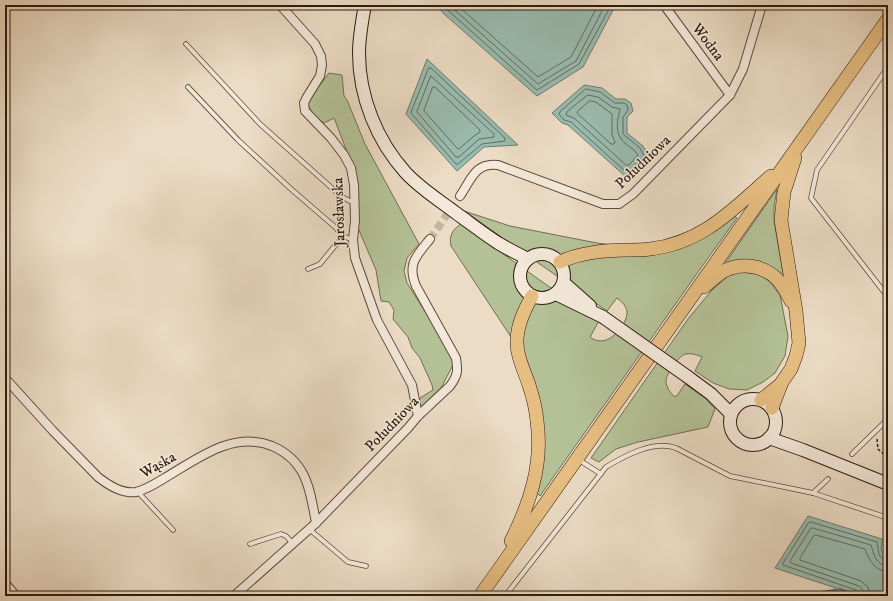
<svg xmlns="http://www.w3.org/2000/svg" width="893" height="601" font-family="'IM FELL DW Pica',serif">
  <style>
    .green { fill: #b4c197; stroke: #716e54 }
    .water { fill: #99bcb0; stroke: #6e7b70 }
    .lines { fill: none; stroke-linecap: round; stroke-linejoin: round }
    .shore { stroke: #646b60; stroke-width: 1 }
    .stream { stroke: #6e7b70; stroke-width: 2.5 }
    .street-tunnel { stroke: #c6b5a1; stroke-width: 8; stroke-dasharray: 8 4; stroke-linecap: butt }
    .lane-casing { stroke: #5e4a3d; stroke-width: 5.5 }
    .street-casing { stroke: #5e4a3d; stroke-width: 10 }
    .secondary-casing { stroke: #2e1a10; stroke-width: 14 }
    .primary-casing { stroke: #2e1a10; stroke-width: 14 }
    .path { stroke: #2e1a10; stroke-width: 1.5; stroke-dasharray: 3 2; stroke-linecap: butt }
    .lane { stroke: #f3e8d9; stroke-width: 4 }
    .street { stroke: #f3e8d9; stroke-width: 8 }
    .secondary { stroke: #f3e8d9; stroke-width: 12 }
    .primary { stroke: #e6be82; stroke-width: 13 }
    .secondary-bridge-casing { stroke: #2e1a10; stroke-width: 14; stroke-linecap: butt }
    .secondary-bridge { stroke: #f3e8d9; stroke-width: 12 }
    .labels { text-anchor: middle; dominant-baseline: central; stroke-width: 3; stroke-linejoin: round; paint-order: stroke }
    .street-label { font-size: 15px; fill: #2e1a10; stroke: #f3e8d9 }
  </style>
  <rect width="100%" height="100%" fill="#ecdcc5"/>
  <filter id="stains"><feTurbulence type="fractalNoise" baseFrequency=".005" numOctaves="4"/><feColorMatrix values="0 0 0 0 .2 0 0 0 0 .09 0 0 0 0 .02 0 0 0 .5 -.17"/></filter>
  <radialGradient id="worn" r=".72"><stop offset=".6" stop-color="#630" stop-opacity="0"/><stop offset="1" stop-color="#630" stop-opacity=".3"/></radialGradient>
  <!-- green -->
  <g class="green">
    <path d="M329,73L342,75L344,96L347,100L365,144L419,244L407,258L404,271L407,283L447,346L454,363L441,388L421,407L419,403L420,398L433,390L432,385L420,358L412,348L408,337L393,319L394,310L389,302L381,301L376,270L358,228L353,167L334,118L324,123L313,115L307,102Z"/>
    <path d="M777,189L774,206V221L784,279C762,264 751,253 724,265Z"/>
    <path d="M464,211L510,226L597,243L621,246L655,244L733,215L737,218L703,265L540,496L537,493L544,451L511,337L451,246C449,236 452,230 461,224C507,256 552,290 599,321L590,337C602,346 614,338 621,327C630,315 629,307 617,298L607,311Z"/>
    <path d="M740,272L759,274L770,282L780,295L788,336L785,356L775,373L763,382L747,390L729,389L713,383L695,371L702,357C697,355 692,353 686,354C679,355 666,374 666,381C666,387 671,395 676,397L685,384L705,398L715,409L708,427L638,442L616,449L599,462L591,458L688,319L712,290L728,276Z"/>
  </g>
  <!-- water -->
  <g class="water">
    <path d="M437,5H614L612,12L583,67L537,96L443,13Z"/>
    <path d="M427,59L518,145L484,147L457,171L406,114Z"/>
    <path d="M584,85L602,88L616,99H625L631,103L633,111L627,117V133L643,146L650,157L632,176L626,177L568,125L562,123L552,113Z"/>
    <path d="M808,516L882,539L881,550L888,558V596H860L775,568Z"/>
  </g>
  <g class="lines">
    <!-- shore -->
    <g class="shore">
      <path d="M442,5L537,90L579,64L608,11L610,5"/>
      <path d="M449,5L538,84L576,61L603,9L604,5"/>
      <path d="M457,5L538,77L571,57L598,5"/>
      <path d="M429,68H431L505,138V141L482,144L458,164H456L411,113Z"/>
      <path d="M431,76L494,134V137L479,139L459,157H456L417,112Z"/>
      <path d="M433,87H435L480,130V132L474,136L459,149L457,148L424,111Z"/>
      <path d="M586,89L600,92L615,103H624L627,105L628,110L623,117V134L640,148L644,156L629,172H626L571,122L564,120L559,114L560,112Z"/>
      <path d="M588,95L598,97L612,107L620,109C617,123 614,134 626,144C631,148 635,150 638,155L629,165H626L574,118L566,115L567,112Z"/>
      <path d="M590,101L596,102L612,114V135L615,142L614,144H611L577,113L578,111Z"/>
      <path d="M859,596L858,593L856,590L783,565V563L809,522H811L877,542C879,549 876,559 888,561"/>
      <path d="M864,596L863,590L859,586L791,563L790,561L811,528H813L871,545C874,554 875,565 888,566"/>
      <path d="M870,596L868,587L861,581L800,560V558L814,535H816L865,549C869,560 875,571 888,572"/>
    </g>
    <!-- stream -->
    <g class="stream">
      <path d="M747,595L795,596"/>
      <path d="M801,596L840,589L857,596"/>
    </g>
    <!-- street-tunnel -->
    <path class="street-tunnel" d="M430,239L460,196"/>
    <defs>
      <g id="lane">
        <path d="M186,44L260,124L342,197L354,203"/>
        <path d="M888,67L817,170L811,198L888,297"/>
        <path d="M188,87L238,140L291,189L335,227L343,236L353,240"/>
        <path d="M308,269L320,264L343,236"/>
        <path d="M852,454L888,419"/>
        <path d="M579,460L601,474"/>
        <path d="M138,492L173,530"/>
        <path d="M813,493L828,479"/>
        <path d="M309,529L348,562L366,566"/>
        <path d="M250,544L281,534L286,536L293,544"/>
        <path d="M505,596L606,467C626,455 654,440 676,448L730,476L813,493L888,518"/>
      </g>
      <g id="street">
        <path d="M280,5L315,44L321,56L322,65L320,76L307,97L304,103L305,111L331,138L344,155L351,168L354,185L355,220L353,240L355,258L377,320L412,385L418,416"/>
        <path d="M664,5L730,95"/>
        <path d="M460,196C471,180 475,162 498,165L603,204H619L633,194L730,95L743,69L762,5"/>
        <path d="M5,378L53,431L98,477C108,485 122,494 136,492C145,490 155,484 163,479C196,460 232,430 272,446C307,461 310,490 316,523"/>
        <path d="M5,583L16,596"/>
        <path d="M234,596L316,523L408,428L418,416L450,386C458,375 458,371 456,358L416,286C407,264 416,256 430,239"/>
      </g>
      <g id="secondary">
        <path d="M365,5C362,21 359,37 359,53C359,97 377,141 406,173C421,189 439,200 456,213C470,223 484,234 498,243C508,249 518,254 528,259"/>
        <circle cx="542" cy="276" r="22"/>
        <path d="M564,283L590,306"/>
        <path d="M556,294L603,317"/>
        <path d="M688,377L711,394L731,414"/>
        <circle cx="753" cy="422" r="23"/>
        <path d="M769,438L803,450L888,484"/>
      </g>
      <g id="primary">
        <path d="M560,262C581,252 605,250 629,250C636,250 643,250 650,249C703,243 733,209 771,176"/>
        <path d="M704,287C711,281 718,274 726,270C743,262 765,266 778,280C783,286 787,293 791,301"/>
        <path d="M761,400L781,384"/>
        <path d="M772,408L782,382L791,369L796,356L799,343L796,311L781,220L784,192L795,158"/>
        <path d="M511,541C530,503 543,465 537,421C536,409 533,397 529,385C524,370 516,355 517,339C518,323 525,309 532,296"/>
        <path d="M480,596L888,19"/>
      </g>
    </defs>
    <!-- lane casing -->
    <use href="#lane" class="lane-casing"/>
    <!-- street casing -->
    <use href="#street" class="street-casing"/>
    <!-- secondary casing -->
    <use href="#secondary" class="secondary-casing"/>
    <!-- primary casing -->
    <use href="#primary" class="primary-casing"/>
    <!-- path -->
    <path class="path" d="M877,439L878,449L888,458"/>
    <!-- lane -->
    <use href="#lane" class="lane"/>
    <!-- street -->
    <use href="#street" class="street"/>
    <!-- secondary -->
    <use href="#secondary" class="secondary"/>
    <!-- primary -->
    <use href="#primary" class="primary"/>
    <defs>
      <path id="secondary-bridge" d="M603,317L688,377"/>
    </defs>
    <!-- secondary-bridge casing -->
    <use href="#secondary-bridge" class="secondary-bridge-casing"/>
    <!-- secondary-bridge -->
    <use href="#secondary-bridge" class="secondary-bridge"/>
  </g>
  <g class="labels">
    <!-- street labels -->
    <g class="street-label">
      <text transform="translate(708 42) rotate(53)">Wodna</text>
      <text transform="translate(643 162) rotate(-44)">Południowa</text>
      <text transform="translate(339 212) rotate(-92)">Jarosławska</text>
      <text transform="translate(392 424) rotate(-46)">Południowa</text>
      <text transform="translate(158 465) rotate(-29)">Wąska</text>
    </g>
  </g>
  <!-- margin -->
  <rect width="893" height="601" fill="none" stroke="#ecdcc5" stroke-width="20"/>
  <rect x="6" y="6" width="881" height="589" fill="none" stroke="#2e1a10" stroke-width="2"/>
  <rect x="10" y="10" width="873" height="581" fill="none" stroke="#2e1a10"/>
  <rect width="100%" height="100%" filter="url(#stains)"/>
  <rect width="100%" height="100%" fill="url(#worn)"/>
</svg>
